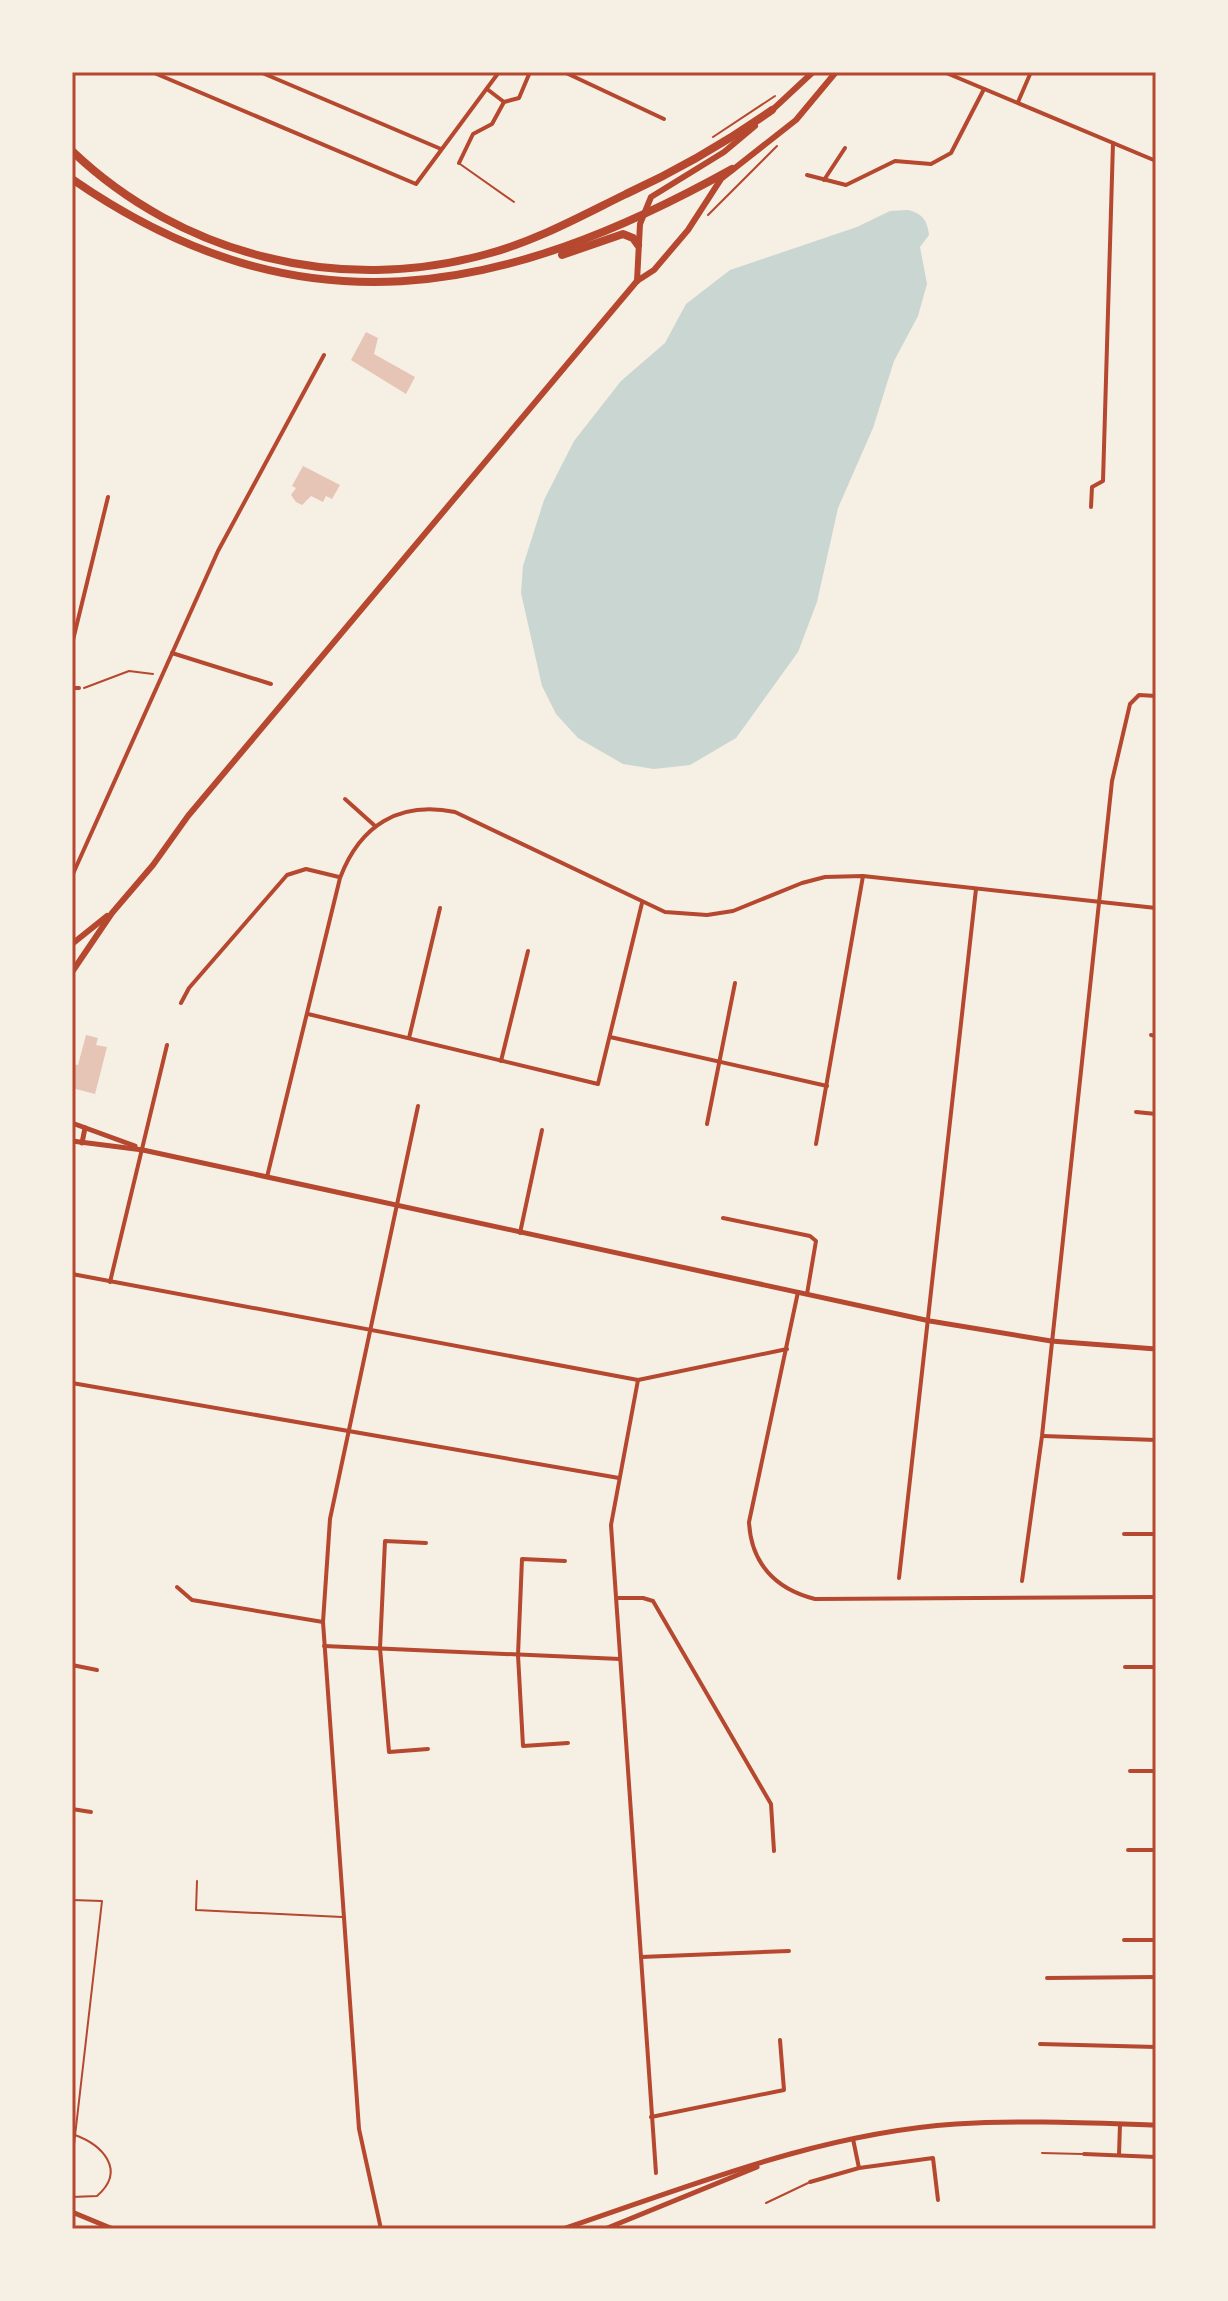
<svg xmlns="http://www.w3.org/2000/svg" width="1228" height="2301" font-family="Overpass,sans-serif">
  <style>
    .water { fill: #c9d6d2 }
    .building { fill: #e6c5b7 }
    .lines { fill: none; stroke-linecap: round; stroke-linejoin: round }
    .path { stroke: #b5482f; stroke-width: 2 }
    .service { stroke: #b5482f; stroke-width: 2 }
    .minor { stroke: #b5482f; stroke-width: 4 }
    .tertiary { stroke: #b5482f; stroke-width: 5 }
    .secondary { stroke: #b5482f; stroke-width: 6 }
    .motorway { stroke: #b5482f; stroke-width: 8 }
    .neatline { fill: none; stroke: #b5482f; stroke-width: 3 }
  </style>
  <rect width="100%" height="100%" fill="#f6efe4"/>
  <!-- water -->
  <path class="water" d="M908,210C923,214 927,220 929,235L920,247L927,284L918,316L894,361L873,428L838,508L817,602L798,652L736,738L690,765L654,769L623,764L578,738L556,714L542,686L521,593L523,566L544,500L574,441L621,381L665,343L686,304L730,270L857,227L890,211Z"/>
  <!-- building -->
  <g class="building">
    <path d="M366,332L378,338L374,354L415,377L406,394L351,360Z"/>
    <path d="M303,466L340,485L332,499L326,496L323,502L311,496L302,505L296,502L291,495L296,488L292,486Z"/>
    <path d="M86,1035L98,1038L96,1045L107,1047L95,1094L72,1088V1064L78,1065Z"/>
  </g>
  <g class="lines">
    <!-- path -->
    <g class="path">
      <path d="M713,137L775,96"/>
      <path d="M708,215L777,146"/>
      <path d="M84,688L129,671L153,674"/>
      <path d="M72,1900L102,1901L72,2162"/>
      <path d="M72,2197L97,2196C127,2170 102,2145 75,2135"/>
    </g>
    <!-- service -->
    <g class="service">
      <path d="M460,164L514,202"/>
      <path d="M197,1881L196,1910L342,1917"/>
      <path d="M1042,2153L1082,2154"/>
      <path d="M766,2203L808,2183"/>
    </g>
    <!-- minor -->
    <g class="minor">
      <path d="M152,72L416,184L499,72"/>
      <path d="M260,72L441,149"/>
      <path d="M564,72L664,119"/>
      <path d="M944,72L1156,161"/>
      <path d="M487,89L504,102"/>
      <path d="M1018,102L1031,72"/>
      <path d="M459,163L473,134L492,124L504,102L519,98L530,72"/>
      <path d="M807,175L846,185L895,161L931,164L951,153L984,89"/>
      <path d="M824,180L845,148"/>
      <path d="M1091,507L1092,487L1103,481L1113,143"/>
      <path d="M72,644L108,497"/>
      <path d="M172,653L271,684"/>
      <path d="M72,688H79"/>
      <path d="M345,799L374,825"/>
      <path d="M72,876L218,551L324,355"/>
      <path d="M181,1003L189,988L287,875L306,869L339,877"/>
      <path d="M308,1014L598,1084L642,903"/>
      <path d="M1151,1035L1156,1036"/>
      <path d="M610,1037L827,1086"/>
      <path d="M409,1038L440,908"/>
      <path d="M501,1061L528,951"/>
      <path d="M1136,1112L1156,1114"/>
      <path d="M707,1124L735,983"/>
      <path d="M816,1144L863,876"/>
      <path d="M267,1177L340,878C360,825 399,801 455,812L665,912L707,915L733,911L802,883L825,877L863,876L1156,908"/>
      <path d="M723,1218L810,1236L816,1241L807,1294"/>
      <path d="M520,1233L542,1130"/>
      <path d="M72,1274L638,1380L787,1349"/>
      <path d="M110,1282L167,1045"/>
      <path d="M798,1292L749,1522C751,1563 775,1589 815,1599L1156,1597"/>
      <path d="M638,1380L611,1525L656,2173"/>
      <path d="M72,1383L619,1478"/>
      <path d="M1043,1436L1156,1440"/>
      <path d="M1124,1534H1156"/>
      <path d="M426,1543L385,1541L380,1648L389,1752L428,1749"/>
      <path d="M565,1561L522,1559L518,1655L523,1746L568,1743"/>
      <path d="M899,1578L976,889"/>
      <path d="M1022,1581L1042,1436L1112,781L1130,704L1139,695L1156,696"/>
      <path d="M177,1587L192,1600L323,1622"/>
      <path d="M617,1598H643L653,1601L771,1804L774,1851"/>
      <path d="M324,1646L620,1659"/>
      <path d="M72,1665L97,1670"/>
      <path d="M1125,1667H1156"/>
      <path d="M1130,1771H1156"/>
      <path d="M72,1809L91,1812"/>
      <path d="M1128,1850H1156"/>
      <path d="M1124,1940H1156"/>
      <path d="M641,1957L789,1951"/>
      <path d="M1047,1978L1156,1977"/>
      <path d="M1040,2044L1156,2047"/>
      <path d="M651,2117L784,2090L780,2040"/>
      <path d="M853,2139L859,2168"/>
      <path d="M1084,2154L1156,2157"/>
      <path d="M1119,2155L1120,2124"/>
      <path d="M810,2182L859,2168L933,2158L938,2200"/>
      <path d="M381,2229L359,2129L323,1622L330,1519L418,1106"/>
    </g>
    <!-- tertiary -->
    <g class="tertiary">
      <path d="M72,1123L135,1146"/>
      <path d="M72,1141L143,1150L930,1321L1051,1341L1156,1349"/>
      <path d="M82,1143L85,1128"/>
      <path d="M72,2212L113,2229"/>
      <path d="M563,2229C691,2186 820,2133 956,2124C1022,2120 1089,2123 1156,2125"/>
      <path d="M605,2229L757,2167"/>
    </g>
    <!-- secondary -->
    <g class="secondary">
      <path d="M769,113L813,72"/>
      <path d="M637,281L640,224L651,197L724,152L755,126"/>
      <path d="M72,944L107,916"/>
      <path d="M72,972L112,913L153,865L188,816L637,281L654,270L688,230L721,179L796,120L836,72"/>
    </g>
    <!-- motorway -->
    <g class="motorway">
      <path d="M72,151C182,256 341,295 487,254C536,241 581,216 626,194C678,170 725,143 772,110"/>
      <path d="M72,179C300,337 502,297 732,169"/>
      <path d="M562,255L623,234L633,238L638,245"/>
    </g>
  </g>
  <!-- border -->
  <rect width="1228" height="2301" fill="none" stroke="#f6efe4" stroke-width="148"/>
  <rect x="74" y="74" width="1080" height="2153" class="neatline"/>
</svg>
